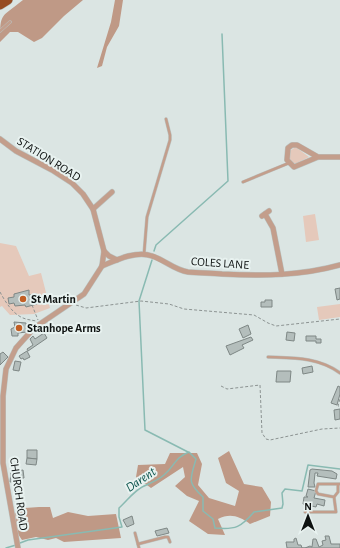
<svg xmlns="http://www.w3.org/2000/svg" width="340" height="548" font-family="'Alegreya Sans',sans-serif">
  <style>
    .green { fill: #e5c9bb }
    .forest { fill: #bf9986 }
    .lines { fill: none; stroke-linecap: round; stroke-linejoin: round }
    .stream { stroke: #89bab2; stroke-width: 1.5 }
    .building { fill: #b4bebc; stroke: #7e8785 }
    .lane-casing { stroke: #bac3c1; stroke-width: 3.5 }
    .street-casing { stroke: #bac3c1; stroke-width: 6 }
    .highway-casing { stroke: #bac3c1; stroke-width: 10 }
    .path { stroke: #8c9392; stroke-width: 1; stroke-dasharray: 3 2; stroke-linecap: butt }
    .lane { stroke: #c39e8c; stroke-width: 2.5 }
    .street { stroke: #c39e8c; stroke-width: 5 }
    .highway { stroke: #964c22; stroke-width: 9 }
    .poi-dot { fill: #c25f24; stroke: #e8f2f0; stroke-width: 1.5 }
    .labels { text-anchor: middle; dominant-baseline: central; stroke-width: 4; stroke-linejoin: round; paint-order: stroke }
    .street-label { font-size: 12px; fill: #0e1211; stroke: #e8f2f0 }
    .poi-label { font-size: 12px; font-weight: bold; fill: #0e1211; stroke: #e8f2f0; text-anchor: start }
    .water-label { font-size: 13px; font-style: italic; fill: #09524a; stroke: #e8f2f0 }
  </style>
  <rect width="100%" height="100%" fill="#dbe5e3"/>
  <!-- green -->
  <g class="green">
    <path d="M294,148H297L309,157L297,163H291L289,158L290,151Z"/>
    <path d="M315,214L319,240L306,242L303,216Z"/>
    <path d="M0,243L16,246L29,276L41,273L50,308L34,314L10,315L2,306L0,307Z"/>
    <path d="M340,304V317L319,320L317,307Z"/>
  </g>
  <!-- forest -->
  <g class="forest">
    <path d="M23,0H83L64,16L42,38L34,42L18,32H10L0,42C0,12 1,18 23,0Z"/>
    <path d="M115,0H123L119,26L107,47L102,66L97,68L111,22Z"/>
    <path d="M229,451L244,484L262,487L271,502L270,516L250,524C239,516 230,513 218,519L225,535L208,534L189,521L199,501L187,496L175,486L185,477L183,467L151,488L136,477L138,465L165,464L170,453H197L202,464L198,485L209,498L235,506L239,491L226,483L218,458Z"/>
    <path d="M39,507H50L53,518L68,512L88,516L116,514L121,538L64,542L56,538L48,540L36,537L22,540L18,534L15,513L25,508Z"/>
  </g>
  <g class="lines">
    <!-- stream -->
    <g class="stream">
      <path d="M154,251L156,245L228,181L222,34"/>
      <path d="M152,260L139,301L145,430L188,452"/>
      <path d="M20,543L28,540L122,527L119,517V508C127,501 133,492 142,487C150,483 157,481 164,475C175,466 174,458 189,452L196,459C190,480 187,482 203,497V511L213,519L215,528C236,530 241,527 254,512L282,508L283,504L282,493L285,489L302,491L308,465L340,469"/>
      <path d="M6,548L16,545"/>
    </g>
  </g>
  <!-- building -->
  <g class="building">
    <path d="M340,288V299L337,300L335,289Z"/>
    <path d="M29,290V295L37,294V304L26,307L25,305L15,306L14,303L9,304L8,298L14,297V294Z"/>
    <path d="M265,300H272V307H261V302H265Z"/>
    <path d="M14,322L26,323L27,332L18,333V336H12L11,329L15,327Z"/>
    <path d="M248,325L251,334L243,338L239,329Z"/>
    <path d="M287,332L295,333L294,341L286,340Z"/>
    <path d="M44,333L47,338L28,351L27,349L33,345L30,339L33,336L35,339Z"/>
    <path d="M306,336H316V339H321V343H316V341H306Z"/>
    <path d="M251,337L253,340L242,345L244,348L230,355L226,346Z"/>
    <path d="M27,351L30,357L24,360L23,358L21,359L19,356Z"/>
    <path d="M3,352L8,357L0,365V354Z"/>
    <path d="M15,361L21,362L19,371L13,370Z"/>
    <path d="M312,366L313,372L303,374L302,368Z"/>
    <path d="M277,371H291L290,382H276Z"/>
    <path d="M338,386L340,387V394L337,405L331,403Z"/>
    <path d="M340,409V419L335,420L334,410Z"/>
    <path d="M27,450H37V459L27,458Z"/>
    <path d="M27,458L37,459L36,465L26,464Z"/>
    <path d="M312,469L332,471L337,474L336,479L317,476L318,473H315L314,483L315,487H308L310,470Z"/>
    <path d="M23,470L24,478H19V481L10,482L11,472Z"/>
    <path d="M308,489L316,491L314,498L325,500L324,506L317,504L316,507L303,504L304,497H308L306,496Z"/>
    <path d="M132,516L134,524L127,527L123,520Z"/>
    <path d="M167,528L169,533L157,536L155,531Z"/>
    <path d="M325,536H329L331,544H340V548H305L310,546L312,547L313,539H316L319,547L323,545L322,541L326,540Z"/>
    <path d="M296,538L298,545H301L302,548H305H287L286,542H294V539Z"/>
  </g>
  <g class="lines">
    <defs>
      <g id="lane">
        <path d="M0,31L10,22"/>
        <path d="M243,182L289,163"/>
        <path d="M144,254L147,217L170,140V135L166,119"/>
        <path d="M268,357C293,358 318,357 340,373"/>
        <path d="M334,497L338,492V485"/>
        <path d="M305,512H336L334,497L318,494L316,491L318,484H340"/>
        <path d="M135,533L139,548"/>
        <path d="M138,544L165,537H168L170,542"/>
      </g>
      <g id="street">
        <path d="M0,139L16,151L52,170L72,183L83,194L93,209L104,251L102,266L84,294L34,328L16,348L6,369L3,396V463L18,548"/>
        <path d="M318,157L297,145H292L288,148L287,160L294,167L318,157H340"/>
        <path d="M93,209L112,192"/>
        <path d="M265,214L273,228L282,274"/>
        <path d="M262,216L269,211"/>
        <path d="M104,251L109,256L117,260"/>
        <path d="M102,266C116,260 137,250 152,256C165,260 174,270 188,272C199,273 211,273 222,274C262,276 301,276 340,265"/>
      </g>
      <path id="highway" d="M0,5L8,0"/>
    </defs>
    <!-- lane casing -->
    <use href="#lane" class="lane-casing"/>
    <!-- street casing -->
    <use href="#street" class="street-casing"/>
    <!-- highway casing -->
    <use href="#highway" class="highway-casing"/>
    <!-- path -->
    <g class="path">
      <path d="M0,292C6,303 14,316 26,319C29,320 32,320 36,321"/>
      <path d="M32,305L38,320"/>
      <path d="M76,305L86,308L141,301L169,304L184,309L254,315L268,323L276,326L340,319"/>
      <path d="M221,386L227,389L260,385L262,433L266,439L270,440L322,429L340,428"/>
      <path d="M340,399L338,406L340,407"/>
    </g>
    <!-- lane -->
    <use href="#lane" class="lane"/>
    <!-- street -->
    <use href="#street" class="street"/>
    <!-- highway -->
    <use href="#highway" class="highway"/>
  </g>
  <!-- markers -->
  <g class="poi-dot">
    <circle cx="23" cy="299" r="4"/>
    <circle cx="19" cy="328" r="4"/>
  </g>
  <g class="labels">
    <!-- street labels -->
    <g class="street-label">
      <text transform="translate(49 159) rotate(32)">STATION ROAD</text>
      <text transform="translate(220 263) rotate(4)">COLES LANE</text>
      <text transform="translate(19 494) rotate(82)">CHURCH ROAD</text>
    </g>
    <!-- poi labels -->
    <g class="poi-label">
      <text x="31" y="299">St Martin</text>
      <text x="27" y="328">Stanhope Arms</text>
    </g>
    <!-- water labels -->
    <g class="water-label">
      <text transform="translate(141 480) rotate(-34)">Darent</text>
    </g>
  </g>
  <!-- north arrow -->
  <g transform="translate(308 516)" stroke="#e8f2f0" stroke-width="3" paint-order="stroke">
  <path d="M0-3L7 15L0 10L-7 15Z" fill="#0e1211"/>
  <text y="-6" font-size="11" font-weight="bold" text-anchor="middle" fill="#0e1211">N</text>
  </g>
</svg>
